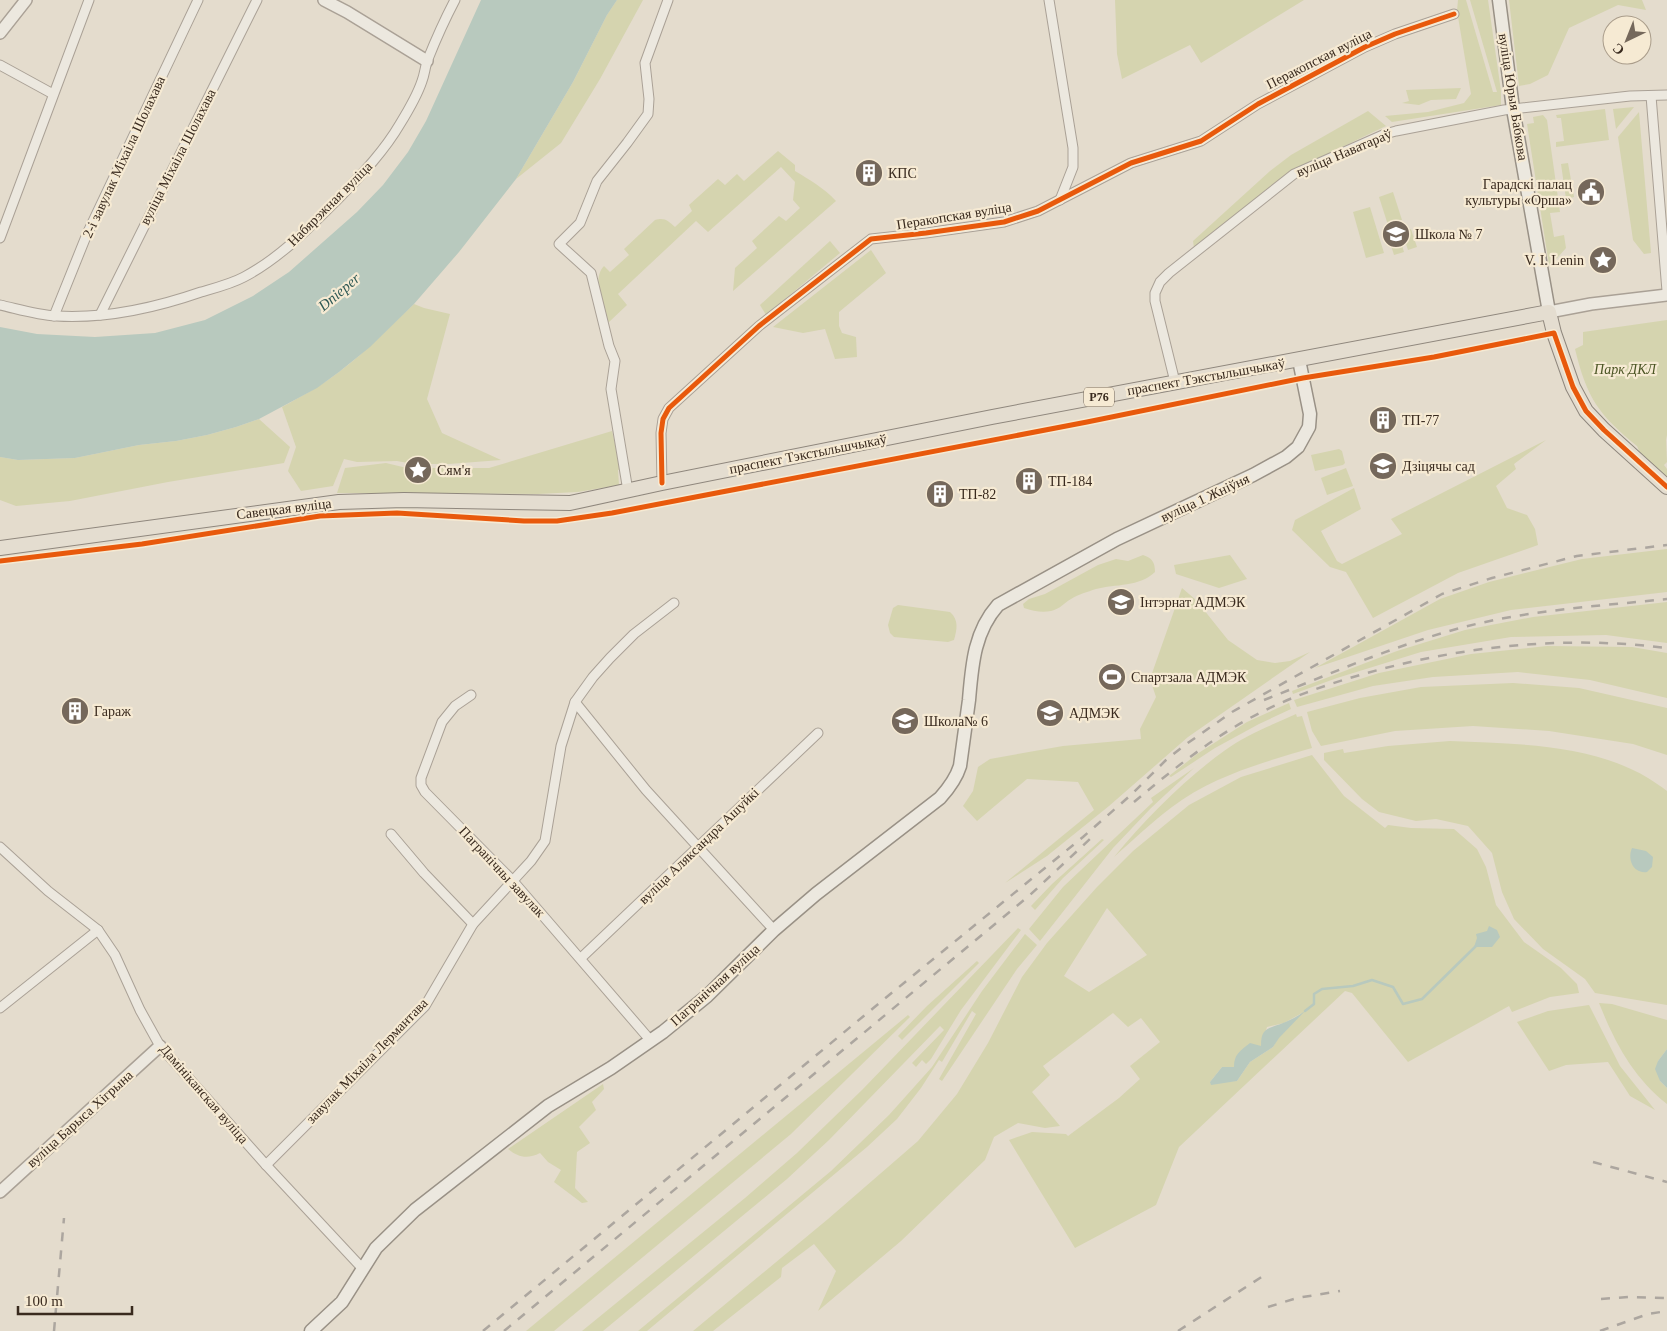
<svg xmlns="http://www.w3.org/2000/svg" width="1667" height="1331" font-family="'Times New Roman',serif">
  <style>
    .green { fill: #d5d4af; fill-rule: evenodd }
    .water { fill: #b8c9be }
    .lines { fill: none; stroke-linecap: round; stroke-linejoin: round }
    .stream { stroke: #b8c9be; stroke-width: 2.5 }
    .minor-casing { stroke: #aaa196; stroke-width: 11 }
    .tertiary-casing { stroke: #aaa196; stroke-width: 14 }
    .secondary-casing { stroke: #999186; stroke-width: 15 }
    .primary-casing { stroke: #8f877d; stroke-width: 16 }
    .minor { stroke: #ece8df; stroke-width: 9 }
    .tertiary { stroke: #ece8df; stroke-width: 11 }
    .secondary { stroke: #ece8df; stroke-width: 12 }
    .primary { stroke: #e4ddd0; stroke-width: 14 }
    .rail { stroke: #aca69f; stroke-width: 2.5; stroke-dasharray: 9 9; stroke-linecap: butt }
    .cycleway-casing { stroke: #f6ead3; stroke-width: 8 }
    .cycleway { stroke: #e8590c; stroke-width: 5 }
    .labels { text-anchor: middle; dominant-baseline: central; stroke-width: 4.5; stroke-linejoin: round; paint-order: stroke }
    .shield { fill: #f6ead3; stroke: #726454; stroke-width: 1 }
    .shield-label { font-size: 12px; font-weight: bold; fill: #392a1e }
    .street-label { font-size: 14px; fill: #392a1e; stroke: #f6ead3 }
    .poi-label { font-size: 14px; fill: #392a1e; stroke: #f6ead3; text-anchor: start }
    .park-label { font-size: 14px; font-style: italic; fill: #4b5524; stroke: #f6ead3 }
    .water-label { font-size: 15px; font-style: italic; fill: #2d5854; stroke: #f6ead3 }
  </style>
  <rect width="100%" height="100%" fill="#e4dccd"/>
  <!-- green -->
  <g class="green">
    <path d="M617,0H643L600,79L561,143L516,179L573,82L607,15Z"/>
    <path d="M1115,0H1304L1201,63L1190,45L1122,79L1117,54Z"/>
    <path d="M1458,0H1466L1493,92H1497L1470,0H1488L1501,91V105L1392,122L1385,116L1428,112L1464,103L1471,94L1457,11Z"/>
    <path d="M1509,0H1642L1646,10L1618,5L1569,28L1548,75L1530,84L1519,86Z"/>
    <path d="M1461,88L1456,99L1431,100L1419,105L1402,103L1409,101L1406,90Z"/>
    <path d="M1634,107L1616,129L1613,109Z"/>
    <path d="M1605,109L1609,140L1556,147V142L1564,141L1561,118H1557L1556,115Z"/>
    <path d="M1368,111L1386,126L1296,169L1277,182L1194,248L1193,241L1270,171L1291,155Z"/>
    <path d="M1639,112L1651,253L1644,254L1633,240L1618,137Z"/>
    <path d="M1543,115L1547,120L1560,212L1550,213L1554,237L1564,235L1566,248L1551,265H1549L1527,124L1534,123L1533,117Z"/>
    <path d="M778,151L795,165V171C810,180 824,188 836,201L733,291L735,268L757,248L752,241L779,216L786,221L800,208L793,200L795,182L781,167L708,232L696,221L618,294L627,305L608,323L605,321C602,306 592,278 604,266L610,272L629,255L624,249L655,220C665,217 668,221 675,227L692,211L689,205L718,179L725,185L737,174L744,181Z"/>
    <path d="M1568,163L1574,197L1566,199L1561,164Z"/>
    <path d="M1393,192L1402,220L1388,225L1379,197Z"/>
    <path d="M1370,207L1384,253L1366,258L1353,212Z"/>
    <path d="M1411,229L1417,247L1408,250L1402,232Z"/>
    <path d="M1398,233L1404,252L1394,255L1388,236Z"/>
    <path d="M830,241L840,253L766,315L760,305Z"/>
    <path d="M871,250L886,273L839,312V326L842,333L856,337L857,357L835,359L825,329L803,333L773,327Z"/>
    <path d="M414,304L424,308L450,314L427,399L442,433L501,460L449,464H413L397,461L357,462L344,459L333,486L301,491L288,471L296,447L282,407C302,396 321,386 339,372C366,352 389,327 414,304Z"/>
    <path d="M1667,320V435L1666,440L1667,462L1664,465L1667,469V480C1657,470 1641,459 1637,446C1598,414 1587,398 1575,349L1583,345V332Z"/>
    <path d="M259,419L290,447L284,463L168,482L70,501L16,506L0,500V457L18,460L75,458L139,445L176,441L207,435L236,427Z"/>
    <path d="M612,431L621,469L618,470L619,485L578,492L538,494L337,493L345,468L386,463L407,468H489Z"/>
    <path d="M1546,440L1514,464L1516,469L1496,486L1507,508L1527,515L1535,529L1538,545L1458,573L1373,618L1346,572L1330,567L1292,530L1295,520L1354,488L1361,509L1321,531L1337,561L1342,564L1402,534L1391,519Z"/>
    <path d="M1339,449L1342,451L1345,463L1343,465L1315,471L1311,455Z"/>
    <path d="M1346,468L1353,486L1327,495L1321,478Z"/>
    <path d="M1667,549V592L1511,610L1428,630L1315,668L1440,599L1489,582L1582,559Z"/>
    <path d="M1143,555C1152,558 1155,562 1155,572C1140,587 1115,584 1096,589C1087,592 1079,594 1071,599C1064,603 1060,609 1051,611C1042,613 1033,611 1024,608L1023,604L1029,599L1045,594L1098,565L1116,559L1128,561Z"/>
    <path d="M1230,555L1247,579L1219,588L1176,574L1174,565Z"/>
    <path d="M1182,588L1196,600L1228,640L1257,660L1275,663L1290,661L1310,652L1188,737L1109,806L1047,856L1005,883L1094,810L1078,782L1027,779L977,821L963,806L973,791L978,767L990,759L1063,746L1141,739L1140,729L1156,697L1150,679Z"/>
    <path d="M1667,602V643L1606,635L1511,637L1421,652L1337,678L1293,694L1292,691L1397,651L1465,630L1533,617Z"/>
    <path d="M898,605L950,612C959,620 957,629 954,640L948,642L894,637L890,633L888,625L893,608Z"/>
    <path d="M1547,646L1632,647L1667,653V698L1590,680L1518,672L1433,677L1373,686L1297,707L1294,700L1379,673L1471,654Z"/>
    <path d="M1513,683L1579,688L1667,708V755L1633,744L1549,731L1473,726L1395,731L1321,746L1312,731L1307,712L1360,698L1421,687Z"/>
    <path d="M1289,703L1291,709L1259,724L1215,748L1171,777L1169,776L1197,754L1247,722Z"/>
    <path d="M1296,714L1297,717L1302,716L1312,748C1264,762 1213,776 1172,807C1152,822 1133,840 1114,857C1145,819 1185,779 1224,751C1245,735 1272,725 1296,714Z"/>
    <path d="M1450,741C1515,744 1590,743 1648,778C1654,782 1661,786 1667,791V1005L1595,993L1585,979L1543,949L1514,919L1502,892L1492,853L1468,826L1436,819L1416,821L1379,812L1362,799L1324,760V753L1343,749L1344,753L1388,746Z"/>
    <path d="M1312,755L1344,796L1385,828L1388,825L1411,828L1454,829L1477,849L1486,867L1496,905L1524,942L1561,968L1577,984L1579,993L1550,997L1512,1012L1509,1006L1408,1062L1352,993L1345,991L1179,1147L1156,1205L1075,1248L1009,1140L1032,1132L1066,1134L1068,1136L1119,1098L1140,1079L1130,1066L1160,1042L1141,1018L1128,1027L1113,1013L1043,1066L1050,1075L1032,1092L1060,1126L1045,1128L1018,1123L994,1137L985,1160L901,1241L818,1311L836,1271L814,1244L782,1268L781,1277L713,1331H693L828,1219L918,1141L957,1094L988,1043L1022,977L1047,943L1097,887L1133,851L1189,805L1241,777ZM1107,908L1147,955L1089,992L1064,976ZM1302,1013L1278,1038L1273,1047L1250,1062L1237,1081L1210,1082L1222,1067H1234L1261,1046L1267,1027L1284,1023Z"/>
    <path d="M1194,768L1151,808L1113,848L1040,941L1029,929L1063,887L1153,802L1151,798Z"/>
    <path d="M1102,839L1104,840L1063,878L1035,910L1031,906L1052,884Z"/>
    <path d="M1018,928L1021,930L961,1010L931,1059L926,1064L922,1060L916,1067L912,1063L944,1030L940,1026L829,1140L787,1179L603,1331H582L745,1198L797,1153L863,1089Z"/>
    <path d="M1025,934L1037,945L1017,969L942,1081L939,1079L976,1014L972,1011L942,1062L939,1060L921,1088L897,1119L867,1147L647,1331H638L831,1171L889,1115L932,1067L982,991Z"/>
    <path d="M977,961L979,963L902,1040L898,1036L927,1006Z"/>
    <path d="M1599,1003L1612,1004L1667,1020V1049L1658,1061L1660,1081L1667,1088V1104C1633,1077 1615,1043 1599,1003Z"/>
    <path d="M1589,1005L1620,1066L1655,1110L1630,1096L1608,1062L1566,1065L1549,1071L1517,1022L1548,1011Z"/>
    <path d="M908,1015L910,1017L791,1134L554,1331H526Z"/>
    <path d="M603,1084L604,1089L592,1102L596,1110L579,1127L590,1143L577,1152L575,1188L588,1202L582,1203L554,1182L561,1170L548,1162L540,1153C528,1159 519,1158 508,1149Z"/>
  </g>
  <!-- water -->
  <g class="water">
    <path d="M481,0H617L607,15L573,82L516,179L459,252L414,304L370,347L339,372L317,388L259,419L236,427L207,435L176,441L139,445L75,458L18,460L0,457V327L37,334L95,337L155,333L205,320L253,296L289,272L357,212L383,185L408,152L426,121Z"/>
    <path d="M1632,848L1646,851L1653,857L1652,867L1647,872C1633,874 1627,859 1632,848Z"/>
    <path d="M1489,926L1497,930L1500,937L1492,947H1474L1477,938L1476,934L1487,931Z"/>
    <path d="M1305,1011L1279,1038L1273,1047L1250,1062L1237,1081L1211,1085L1210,1082L1222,1067H1234C1234,1054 1240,1051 1250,1043L1261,1046C1261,1027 1268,1029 1283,1023C1291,1020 1298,1016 1305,1011Z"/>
    <path d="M1667,1049V1088L1660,1081L1655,1069L1658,1061Z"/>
  </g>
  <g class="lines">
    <!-- stream -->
    <path class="stream" d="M1305,1011L1314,1004V994L1322,989L1353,986L1372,980L1393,987L1403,1004L1422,999L1477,945"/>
    <defs>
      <g id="minor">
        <path d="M1049,0L1073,148V167L1060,200"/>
        <path d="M0,65L53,94"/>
        <path d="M1651,96L1667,291"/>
        <path d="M0,238L89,0"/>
        <path d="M0,305C18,309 37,315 56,316C105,319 155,308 201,292C215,288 231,284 244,277C280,258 309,228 337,200C360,176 383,153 400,124C408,111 417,96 422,81C425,73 425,66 428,59C436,39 445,19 455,0"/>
        <path d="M100,315L257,0"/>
        <path d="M54,316L87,234L198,0"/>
        <path d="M1175,382L1155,301V293L1160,282L1169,273L1294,174L1385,134L1396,131L1504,110L1630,96L1667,95"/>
        <path d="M662,483L661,433L663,419L669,408L759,326L871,239L926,233L1004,222L1038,211L1131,163L1201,141L1258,104L1365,47L1395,34L1454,14"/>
        <path d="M628,491L611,389L615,361L609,346L591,273L559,244L580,223L597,181L627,143L648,114L649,99L645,63L668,0"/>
        <path d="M471,695L455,706L442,722L421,778V785L425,792L513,881L651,1041"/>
        <path d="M575,702L646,790L774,930"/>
        <path d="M391,834L424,873L473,924"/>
        <path d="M0,847L48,891L98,930L115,955L140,1010L160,1046L266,1165L362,1268"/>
        <path d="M581,958L818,733"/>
        <path d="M0,1008L98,930"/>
        <path d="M266,1165L425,1006L473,924L531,861L545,841L561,746L575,702L593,677L610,658L634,634L674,603"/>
      </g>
      <g id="tertiary">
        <path d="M324,0L347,12L427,61"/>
        <path d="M0,33L26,0"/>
        <path d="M1549,312L1591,304L1667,295"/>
        <path d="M0,1192L160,1046"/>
      </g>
      <g id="secondary">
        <path d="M1499,0L1513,109L1549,312"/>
        <path d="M311,1331L342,1302L376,1248L415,1210L548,1106L611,1068L663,1032L707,996L774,930L816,894L940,798C949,788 956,779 960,766C963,744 966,722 969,700C972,665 974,632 998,605L1117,539L1253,475L1286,457L1298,447L1309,427L1310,414L1299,360"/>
      </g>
      <path id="primary" d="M0,548L339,502L404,500L570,503L662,483L992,417L1549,312L1554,333L1573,387L1586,411L1604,430L1667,487"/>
    </defs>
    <!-- minor casing -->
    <use href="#minor" class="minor-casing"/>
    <!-- tertiary casing -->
    <use href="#tertiary" class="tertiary-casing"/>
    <!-- secondary casing -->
    <use href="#secondary" class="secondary-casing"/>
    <!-- primary casing -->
    <use href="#primary" class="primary-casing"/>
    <!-- minor -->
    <use href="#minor" class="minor"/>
    <!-- tertiary -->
    <use href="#tertiary" class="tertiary"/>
    <!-- secondary -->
    <use href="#secondary" class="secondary"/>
    <!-- primary -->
    <use href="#primary" class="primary"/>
    <!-- rail -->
    <g class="rail">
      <path d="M1264,700C1330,674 1395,645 1464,627C1530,610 1599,606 1667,599"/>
      <path d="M1134,802C1171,771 1208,741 1250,718C1285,699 1322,686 1360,675C1460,646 1563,635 1667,648"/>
      <path d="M1593,1162L1667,1182"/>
      <path d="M1601,1299L1629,1297L1667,1298"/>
      <path d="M1268,1307L1297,1298L1340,1291"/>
      <path d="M54,1331L64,1218"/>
      <path d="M483,1331L883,1000L1083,837L1132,794L1166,760L1185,745L1232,712L1442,594L1492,578L1577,556L1667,545"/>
      <path d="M504,1331L1030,895L1090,839"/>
      <path d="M1178,1331L1263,1276"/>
      <path d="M1600,1331L1648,1314L1667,1311"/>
    </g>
    <defs>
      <g id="cycleway">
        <path d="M662,483L661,433L663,419L669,408L759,326L871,239L926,233L1004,222L1038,211L1131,163L1201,141L1258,104L1365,47L1395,34L1454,14"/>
        <path d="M0,561L142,544L320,516L397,513L524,521H557L612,513L1087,422L1303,378L1434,357L1554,333L1573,387L1586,411L1604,430L1667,487"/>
      </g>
    </defs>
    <!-- cycleway casing -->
    <use href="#cycleway" class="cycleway-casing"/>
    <!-- cycleway -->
    <use href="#cycleway" class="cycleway"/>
  </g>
  <!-- icons -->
  <defs>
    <symbol id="building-disc" viewBox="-11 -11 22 22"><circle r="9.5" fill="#75685b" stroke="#f6ead3"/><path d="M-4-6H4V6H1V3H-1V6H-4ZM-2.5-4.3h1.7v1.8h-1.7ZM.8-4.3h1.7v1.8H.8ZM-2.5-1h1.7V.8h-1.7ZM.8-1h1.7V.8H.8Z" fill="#fff"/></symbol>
    <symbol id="civic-disc" viewBox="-11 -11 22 22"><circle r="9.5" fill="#75685b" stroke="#f6ead3"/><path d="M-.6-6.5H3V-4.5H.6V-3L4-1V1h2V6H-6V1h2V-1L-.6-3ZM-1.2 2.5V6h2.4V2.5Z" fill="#fff"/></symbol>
    <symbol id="school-disc" viewBox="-11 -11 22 22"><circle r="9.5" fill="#75685b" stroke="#f6ead3"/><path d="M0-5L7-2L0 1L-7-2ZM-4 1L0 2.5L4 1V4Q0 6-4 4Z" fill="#fff"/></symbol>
    <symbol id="sight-disc" viewBox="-11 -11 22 22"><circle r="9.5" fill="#75685b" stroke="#f6ead3"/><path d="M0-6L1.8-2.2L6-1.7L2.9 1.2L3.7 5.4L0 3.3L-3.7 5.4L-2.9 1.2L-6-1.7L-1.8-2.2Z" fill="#fff"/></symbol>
    <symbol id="university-disc" viewBox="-11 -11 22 22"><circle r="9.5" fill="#75685b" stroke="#f6ead3"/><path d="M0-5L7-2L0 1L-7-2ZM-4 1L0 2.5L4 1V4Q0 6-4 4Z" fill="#fff"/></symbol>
    <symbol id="stadium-disc" viewBox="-11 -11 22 22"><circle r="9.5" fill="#75685b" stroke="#f6ead3"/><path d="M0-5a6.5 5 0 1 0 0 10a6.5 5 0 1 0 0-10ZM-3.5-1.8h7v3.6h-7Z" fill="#fff"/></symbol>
  </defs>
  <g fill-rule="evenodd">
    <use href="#building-disc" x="853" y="157" width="32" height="32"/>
    <use href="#civic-disc" x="1575" y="176" width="32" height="32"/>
    <use href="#school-disc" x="1380" y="218" width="32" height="32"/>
    <use href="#sight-disc" x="1587" y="244" width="32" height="32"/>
    <use href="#building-disc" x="1367" y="404" width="32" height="32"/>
    <use href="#school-disc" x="1367" y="450" width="32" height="32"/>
    <use href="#sight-disc" x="402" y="454" width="32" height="32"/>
    <use href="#building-disc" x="1013" y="465" width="32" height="32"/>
    <use href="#building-disc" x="924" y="478" width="32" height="32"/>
    <use href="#university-disc" x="1105" y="586" width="32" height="32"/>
    <use href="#stadium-disc" x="1096" y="661" width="32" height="32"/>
    <use href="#building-disc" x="59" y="695" width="32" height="32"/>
    <use href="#university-disc" x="1034" y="697" width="32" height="32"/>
    <use href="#school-disc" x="889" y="705" width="32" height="32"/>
  </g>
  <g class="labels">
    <!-- shield labels -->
    <rect class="shield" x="1084" y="387.5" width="30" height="19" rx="4"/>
    <g class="shield-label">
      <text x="1099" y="397">Р76</text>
    </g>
    <!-- street labels -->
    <g class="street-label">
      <text transform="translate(1319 59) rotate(-27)">Перакопская вуліца</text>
      <text transform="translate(1513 97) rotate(81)">вуліца Юрыя Бабкова</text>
      <text transform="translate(1344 153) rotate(-23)">вуліца Наватараў</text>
      <text transform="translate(124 157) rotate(-65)">2-і завулак Міхаіла Шолахава</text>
      <text transform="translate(178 157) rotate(-63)">вуліца Міхаіла Шолахава</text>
      <text transform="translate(330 204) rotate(-45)">Набярэжная вуліца</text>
      <text transform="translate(954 216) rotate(-9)">Перакопская вуліца</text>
      <text transform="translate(1206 377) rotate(-10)">праспект Тэкстыльшчыкаў</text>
      <text transform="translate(808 454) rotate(-11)">праспект Тэкстыльшчыкаў</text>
      <text transform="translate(1205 498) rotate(-25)">вуліца 1 Жніўня</text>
      <text transform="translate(284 509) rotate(-7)">Савецкая вуліца</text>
      <text transform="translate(699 846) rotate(-44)">вуліца Аляксандра Ашуйкі</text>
      <text transform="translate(502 872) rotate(47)">Пагранічны завулак</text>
      <text transform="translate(715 985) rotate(-42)">Пагранічная вуліца</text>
      <text transform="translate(367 1061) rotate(-46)">завулак Міхаіла Лермантава</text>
      <text transform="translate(204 1094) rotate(49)">Дамініканская вуліца</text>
      <text transform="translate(80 1119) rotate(-42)">вуліца Барыса Хігрына</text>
    </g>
    <!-- poi labels -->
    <g class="poi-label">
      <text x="888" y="173">КПС</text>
      <text x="1572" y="184" text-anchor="end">Гарадскі палац<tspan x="1572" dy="16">культуры «Орша»</tspan></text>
      <text x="1415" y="234">Школа № 7</text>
      <text x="1584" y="260" text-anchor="end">V. I. Lenin</text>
      <text x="1402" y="420">ТП-77</text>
      <text x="1402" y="466">Дзіцячы сад</text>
      <text x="437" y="470">Сям'я</text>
      <text x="1048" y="481">ТП-184</text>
      <text x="959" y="494">ТП-82</text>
      <text x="1140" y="602">Інтэрнат АДМЭК</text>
      <text x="1131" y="677">Спартзала АДМЭК</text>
      <text x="94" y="711">Гараж</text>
      <text x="1069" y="713">АДМЭК</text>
      <text x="924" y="721">Школа№ 6</text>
    </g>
    <!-- park labels -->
    <g class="park-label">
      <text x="1625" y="369">Парк ДКЛ</text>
    </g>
    <!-- water labels -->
    <g class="water-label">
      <text transform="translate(339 292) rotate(-40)">Dnieper</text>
    </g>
  </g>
  <!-- north arrow -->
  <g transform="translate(1627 40) rotate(223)"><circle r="24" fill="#f6ead3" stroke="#aa9d8b"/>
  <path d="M0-4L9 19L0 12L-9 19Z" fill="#75685b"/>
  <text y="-8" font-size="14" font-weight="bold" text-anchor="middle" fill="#392a1e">С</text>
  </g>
  <!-- scale -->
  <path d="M18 1306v8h114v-8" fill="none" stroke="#392a1e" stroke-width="2.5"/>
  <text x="25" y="1306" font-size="15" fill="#392a1e" stroke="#f6ead3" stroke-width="4" paint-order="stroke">100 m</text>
</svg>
